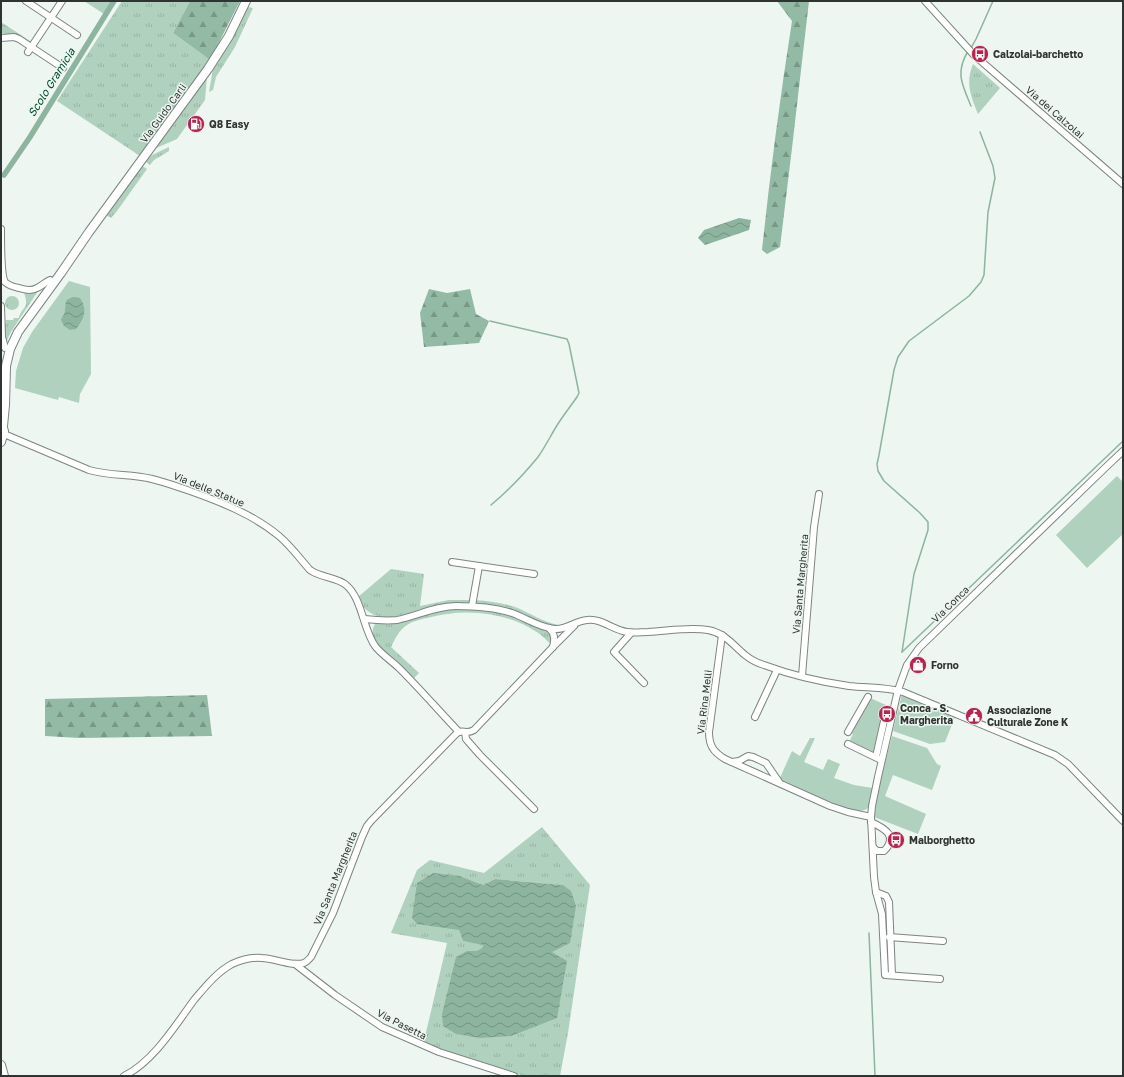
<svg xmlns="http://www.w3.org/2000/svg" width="1124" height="1077" font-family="'Golos Text',sans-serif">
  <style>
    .grass { fill: url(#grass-tufts); fill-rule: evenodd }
    .forest { fill: url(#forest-firs) }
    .green { fill: #b0d1be }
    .water { fill: url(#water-waves) }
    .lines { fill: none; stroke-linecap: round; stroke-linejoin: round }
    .stream { stroke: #8db49e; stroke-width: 1.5 }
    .canal { stroke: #8db49e; stroke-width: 5.5 }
    .minor-casing { stroke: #7d8580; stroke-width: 8 }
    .major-casing { stroke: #7d8580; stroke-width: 10 }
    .minor { stroke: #fff; stroke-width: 6 }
    .major { stroke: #fff; stroke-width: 8 }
    .labels { text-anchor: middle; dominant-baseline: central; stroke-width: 3; stroke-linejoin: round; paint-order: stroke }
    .poi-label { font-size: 10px; font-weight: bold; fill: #2f3331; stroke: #edf6f1; text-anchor: start }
    .street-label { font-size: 10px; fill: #2f3331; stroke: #edf6f1 }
    .water-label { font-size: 11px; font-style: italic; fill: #004b2e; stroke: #edf6f1 }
  </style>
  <defs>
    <pattern id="grass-tufts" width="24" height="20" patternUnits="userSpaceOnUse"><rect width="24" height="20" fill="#b0d1be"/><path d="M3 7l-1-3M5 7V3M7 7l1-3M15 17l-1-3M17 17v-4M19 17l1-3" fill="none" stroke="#98b4a4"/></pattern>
    <pattern id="forest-firs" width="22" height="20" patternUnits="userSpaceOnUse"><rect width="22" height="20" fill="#93baa4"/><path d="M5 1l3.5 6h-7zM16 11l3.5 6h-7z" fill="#789886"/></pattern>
    <pattern id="water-waves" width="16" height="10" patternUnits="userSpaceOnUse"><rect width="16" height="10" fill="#8db49e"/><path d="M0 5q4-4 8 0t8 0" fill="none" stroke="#749381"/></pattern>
  </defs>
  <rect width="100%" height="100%" fill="#edf6f1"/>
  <!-- grass -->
  <g class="grass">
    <path d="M122,1H190L173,33L210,60L140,156L57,101Z"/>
    <path d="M248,7L253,8L235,47L216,77L213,90L209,92L213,69L233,36Z"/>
    <path d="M1,22L30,41H32L31,42H28L17,35L6,34L1,33Z"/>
    <path d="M973,64L1000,88L978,114C971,96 965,84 973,64Z"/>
    <path d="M207,76L205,100L177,139L154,149Z"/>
    <path d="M169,147V151L154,160L150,165L145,161L152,155Z"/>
    <path d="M142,166L147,169L117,211L111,218L106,215Z"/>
    <path d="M40,288L11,332L6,342L4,340V323H6V320H13L14,318H19C22,306 30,309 24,293H30Z"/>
    <circle cx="12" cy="303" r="7"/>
    <path d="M391,569L424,574L420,606L449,600H469V603C455,603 442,604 428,607C401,614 377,629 358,600L360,599L358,597Z"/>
    <path d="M475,600C489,601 502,603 515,607C530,613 543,622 558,625L556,626L549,625L517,612L499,606L475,603Z"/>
    <path d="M448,609H472L498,612L515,617L548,631L553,636L552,645C546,640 541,634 535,631C504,611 462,608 427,618C421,619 413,621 407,625C399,630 395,639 391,647L419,673L414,678L380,648C374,640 370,632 375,624H395L427,613Z"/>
    <path d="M542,827L590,885L568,1033L560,1076H524L439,1049L424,1041L447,943L391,933L417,870L430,860L484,873ZM460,876L483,885L495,879L563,885L552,951H467H476L482,948L483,944L463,941L459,930Z"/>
  </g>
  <!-- forest -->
  <g class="forest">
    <path d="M190,1H240L210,60L173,33Z"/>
    <path d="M777,1H809L792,148L780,247L767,254L762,250C770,174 780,97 792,21Z"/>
    <path d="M429,289L447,293L470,289L476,314L489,321L479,343L424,347L420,313Z"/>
    <path d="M207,695L212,736L80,738L45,736V699Z"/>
  </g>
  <!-- green -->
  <g class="green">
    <path d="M84,1H112L104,14Z"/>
    <path d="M69,281L90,287L91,374L80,394L79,403L59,397L58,400L15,388L16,371L23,348L32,332Z"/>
    <path d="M1117,476L1123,482V534L1087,568L1056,535Z"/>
    <path d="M902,694L955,717L945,742L930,744L893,731Z"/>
    <path d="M868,697L888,706L876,757L848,744L853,734L848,732Z"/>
    <path d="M892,736L927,748L937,764L941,766L932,790L893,775L885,796L926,814L918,834L874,817L880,782Z"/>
    <path d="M810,738H815L804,762L823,770L828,759L840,764L834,778L854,785L873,788L869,807C864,813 855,810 847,809L779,780L792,751L800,756Z"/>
  </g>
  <!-- water -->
  <g class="water">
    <path d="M739,218L751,220L749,230L705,245L698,238L704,230Z"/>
    <path d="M73,297L80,298C88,310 84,319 76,329L70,330L64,326L61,320C62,317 65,314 65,310C67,301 63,301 73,297Z"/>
    <path d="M433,873L460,876L483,885L495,879L563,885L571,891L576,906L570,943L552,952L567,961L557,1018L511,1036L480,1038L456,1034L443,1026L442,1014L456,957L467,951H476L482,948L483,945L463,941L459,930L417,924L412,918L417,883Z"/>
  </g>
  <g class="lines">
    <!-- stream -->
    <g class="stream">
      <path d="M971,48L976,39L993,1"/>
      <path d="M968,51C955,73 962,84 971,106"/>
      <path d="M490,321L567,339L569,344L579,393L577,397C570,407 562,417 556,427C550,437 545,447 538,457C524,474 508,491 491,505"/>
      <path d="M902,652L914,574L928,530V522L920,513L884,481L878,471L877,464L879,455L894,370L898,357L909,341L969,296L981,282L984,275L988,212L995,178L993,166L980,132"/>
      <path d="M902,652L1123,441"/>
      <path d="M869,933L875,1076"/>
    </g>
    <!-- canal -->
    <path class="canal" d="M4,175L30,137L114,1"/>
    <defs>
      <g id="minor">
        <path d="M26,1L77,35"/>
        <path d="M925,1L974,55L1123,184"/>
        <path d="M1,38L14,37L19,39L63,68"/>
        <path d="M28,52L62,1"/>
        <path d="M1,229C1,239 1,276 5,282C9,286 14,287 19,288C25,290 32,291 37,288C42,286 45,282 50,280"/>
        <path d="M1,306L2,337L5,348"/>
        <path d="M4,434L89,470C110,476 131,474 152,479C165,482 178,487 190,491C221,502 254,515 279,536C291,546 300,559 310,570C321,578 337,577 346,585C362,598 363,629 375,646C382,655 392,661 400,669C420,689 439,711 459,732"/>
        <path d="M452,562L534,574"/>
        <path d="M472,606L479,566"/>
        <path d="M364,619C374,620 386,621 397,620C417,616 435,606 456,606C474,606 494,607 512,613C526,618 540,628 555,629C566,630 575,621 587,620C601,618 613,630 627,632C634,633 641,632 648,632C668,631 689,627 708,630C725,633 733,645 745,655C750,659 757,663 764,665C791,675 821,682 849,686C867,688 886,687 903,692L1055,755L1068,764L1123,821"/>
        <path d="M549,628C555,634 555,639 553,647"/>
        <path d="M631,633L614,652L644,683"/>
        <path d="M722,635L709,732C709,745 713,752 725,759L830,806L848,812L871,817"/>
        <path d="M802,676L814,527L819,494"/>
        <path d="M755,717L777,670"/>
        <path d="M465,732L466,739L480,755L534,809"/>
        <path d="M848,732L868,697"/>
        <path d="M848,744L879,759"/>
        <path d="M876,757L886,712"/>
        <path d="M732,762L739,761L748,756L753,757L766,763L779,782"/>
        <path d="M871,822C884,828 899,836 884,851H877L873,847"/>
        <path d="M876,892L886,896L889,902L892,975"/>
        <path d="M889,937L943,941"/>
        <path d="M295,964L335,995L382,1027L439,1052L514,1076"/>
        <path d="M940,979L885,975L882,914L876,892L874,877L871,817L872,806L878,777L898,690L907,665L919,648L1106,467L1123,451"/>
        <path d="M124,1076C153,1062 175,1026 194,1000C205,987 217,972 232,964C241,960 251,957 262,958C274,958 292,967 304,963C307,962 309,959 311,957L333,913L362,837L367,826L371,821L457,733C463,729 466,735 474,730L554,646L574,626"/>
      </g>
      <g id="major">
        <path d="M3,426L5,405L6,366L10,349L18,332L61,273L89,232L208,69L229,36L246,1"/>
        <path d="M1,442L4,431L1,422"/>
        <path d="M1,1065L4,1076"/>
      </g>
    </defs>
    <!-- minor casing -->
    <use href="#minor" class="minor-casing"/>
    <!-- major casing -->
    <use href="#major" class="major-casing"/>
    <!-- minor -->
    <use href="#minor" class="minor"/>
    <!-- major -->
    <use href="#major" class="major"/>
  </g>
  <!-- icons -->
  <defs>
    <symbol id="bus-disc" viewBox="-11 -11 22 22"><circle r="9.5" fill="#b52550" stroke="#edf6f1"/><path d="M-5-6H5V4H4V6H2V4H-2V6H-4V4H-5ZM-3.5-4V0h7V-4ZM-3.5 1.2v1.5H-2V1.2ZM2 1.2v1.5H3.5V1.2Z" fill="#fff"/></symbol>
    <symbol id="fuel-disc" viewBox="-11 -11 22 22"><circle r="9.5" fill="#b52550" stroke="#edf6f1"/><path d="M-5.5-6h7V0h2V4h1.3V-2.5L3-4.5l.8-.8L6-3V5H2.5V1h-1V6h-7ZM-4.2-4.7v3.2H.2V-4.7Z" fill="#fff"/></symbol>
    <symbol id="shop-disc" viewBox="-11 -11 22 22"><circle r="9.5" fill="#b52550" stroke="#edf6f1"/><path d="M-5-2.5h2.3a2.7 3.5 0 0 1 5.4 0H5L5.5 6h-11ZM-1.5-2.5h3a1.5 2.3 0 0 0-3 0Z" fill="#fff"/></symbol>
    <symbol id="civic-disc" viewBox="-11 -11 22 22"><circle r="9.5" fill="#b52550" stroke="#edf6f1"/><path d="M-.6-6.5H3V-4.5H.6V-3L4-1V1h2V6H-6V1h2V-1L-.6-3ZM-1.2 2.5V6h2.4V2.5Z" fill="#fff"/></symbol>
  </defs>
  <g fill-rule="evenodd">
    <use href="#bus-disc" x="970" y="44" width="20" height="20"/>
    <use href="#fuel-disc" x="186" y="114" width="20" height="20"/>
    <use href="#shop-disc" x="908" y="655" width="20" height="20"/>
    <use href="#bus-disc" x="877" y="704" width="20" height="20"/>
    <use href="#civic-disc" x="964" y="706" width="20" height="20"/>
    <use href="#bus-disc" x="886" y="830" width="20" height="20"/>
  </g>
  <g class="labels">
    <!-- poi labels -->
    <g class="poi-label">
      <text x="993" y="54">Calzolai-barchetto</text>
      <text x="209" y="124">Q8 Easy</text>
      <text x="931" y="665">Forno</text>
      <text x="900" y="708">Conca - S.<tspan x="900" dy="12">Margherita</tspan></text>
      <text x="987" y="710">Associazione<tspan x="987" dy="12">Culturale Zone K</tspan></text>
      <text x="909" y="840">Malborghetto</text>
    </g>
    <!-- street labels -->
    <g class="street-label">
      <text transform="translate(1055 112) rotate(41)">Via dei Calzolai</text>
      <text transform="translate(163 113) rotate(-54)">Via Guido Carli</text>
      <text transform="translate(209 489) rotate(22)">Via delle Statue</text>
      <text transform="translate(800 584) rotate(-85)">Via Santa Margherita</text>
      <text transform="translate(950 604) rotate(-44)">Via Conca</text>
      <text transform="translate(704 702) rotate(-83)">Via Rina Melli</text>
      <text transform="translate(335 878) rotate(-68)">Via Santa Margherita</text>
      <text transform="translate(402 1024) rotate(27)">Via Pasetta</text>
    </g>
    <!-- water labels -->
    <g class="water-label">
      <text transform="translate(51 82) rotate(-58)">Scolo Gramicia</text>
    </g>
  </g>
  <!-- border -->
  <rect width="1124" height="1077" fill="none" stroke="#2f3331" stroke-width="4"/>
</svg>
